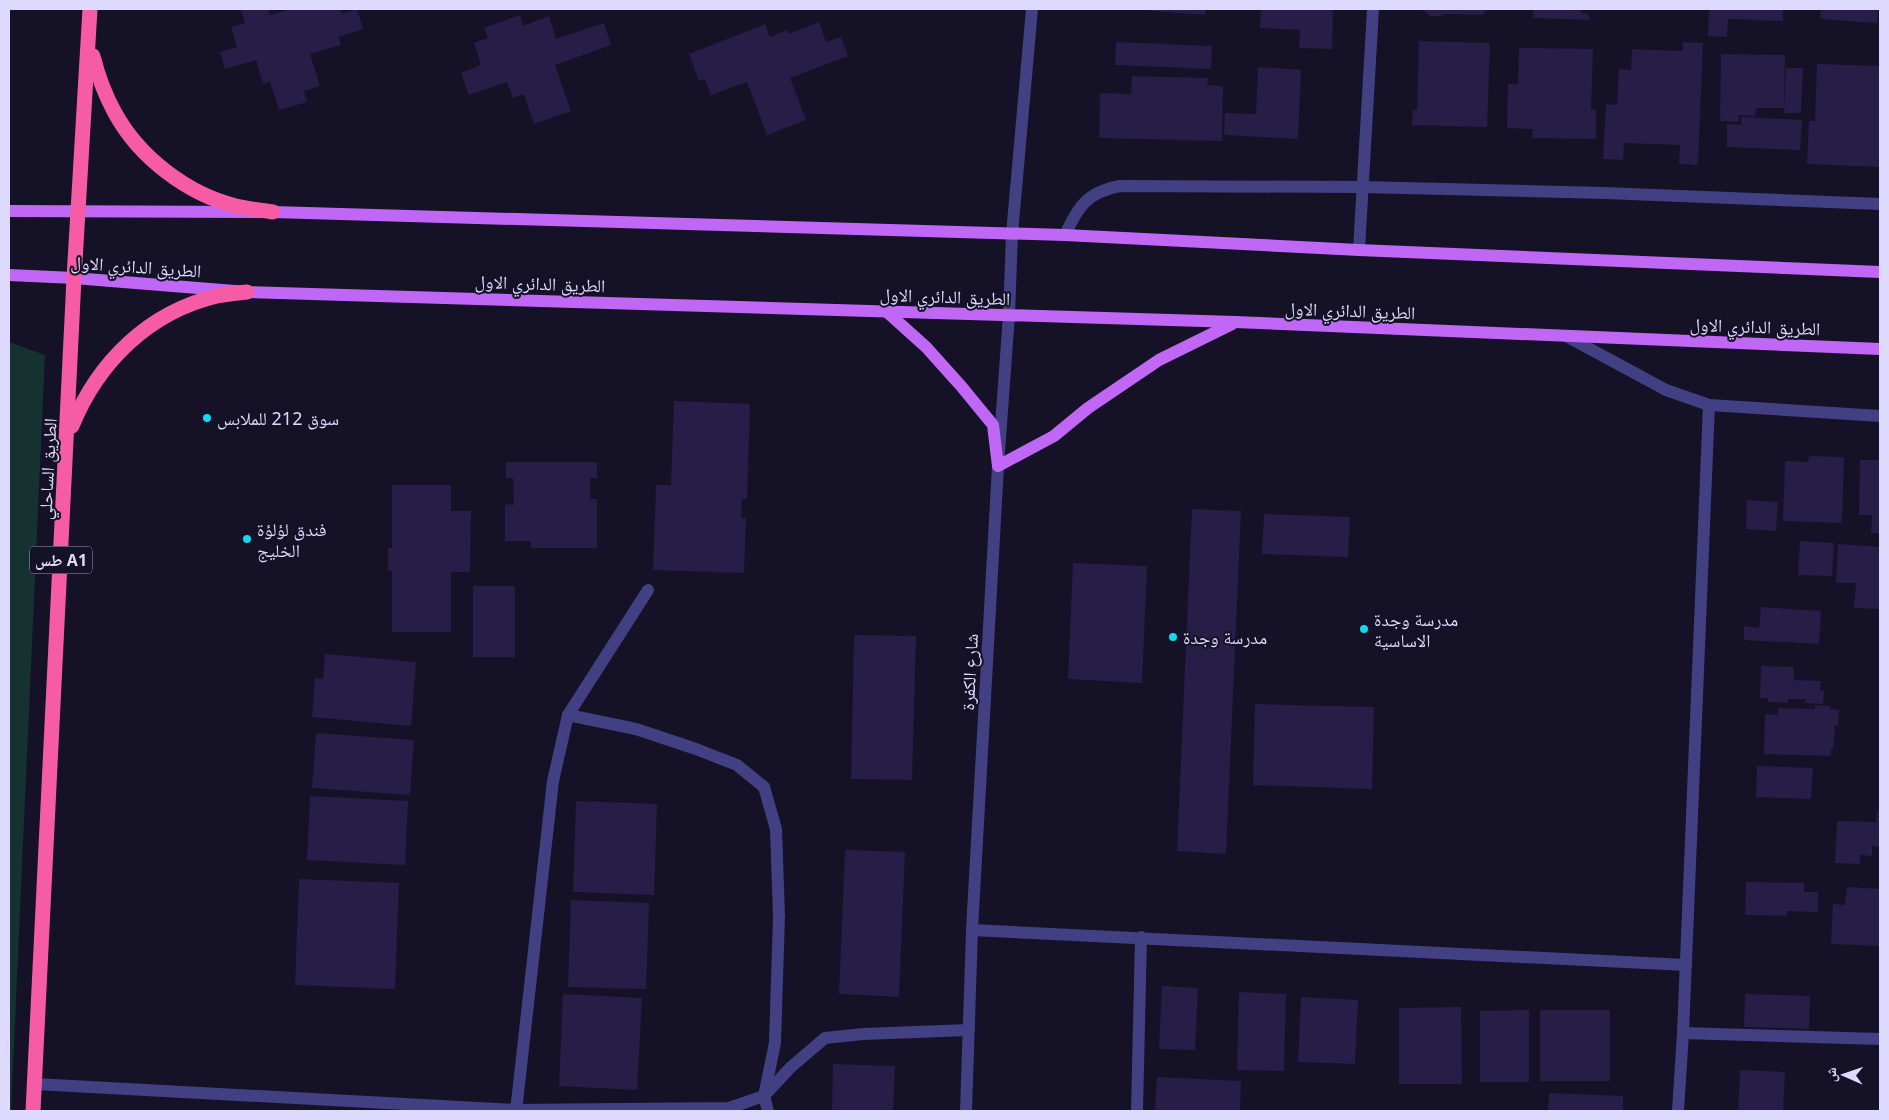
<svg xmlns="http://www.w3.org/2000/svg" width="1889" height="1120" font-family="'Noto Sans','Noto Naskh Arabic',sans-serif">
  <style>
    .green { fill: #153130 }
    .building { fill: #271e47 }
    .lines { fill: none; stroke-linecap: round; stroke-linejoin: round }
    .minor { stroke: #423f83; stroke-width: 12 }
    .major { stroke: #c167f6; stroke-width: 12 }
    .highway { stroke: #f55ca5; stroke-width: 15 }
    .poi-dot { fill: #12d9f1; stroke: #151127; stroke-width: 2 }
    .labels { text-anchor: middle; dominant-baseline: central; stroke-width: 4; stroke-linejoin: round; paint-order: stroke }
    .shield { fill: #151127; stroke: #a29ebd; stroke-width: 1 }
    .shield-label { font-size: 16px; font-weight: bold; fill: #dedafd }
    .street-label { font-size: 18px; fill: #dedafd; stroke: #151127 }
    .poi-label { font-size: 18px; fill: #dedafd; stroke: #151127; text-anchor: start }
  </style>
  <rect width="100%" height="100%" fill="#151127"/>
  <!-- green -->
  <path class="green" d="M9,342L45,355L11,1111H9Z"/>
  <!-- building -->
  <g class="building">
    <path d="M247,9H268L270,15L291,9H340L342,14L357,9L363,29L339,37L341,45L310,54L320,86L304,91L307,102L279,110L270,82L263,84L256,60L225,69L220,52L237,47L231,27L245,23L241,10Z"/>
    <path d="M1144,9H1206L1205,15L1144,10Z"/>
    <path d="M1261,9H1333L1332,49L1299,48L1300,30L1260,28Z"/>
    <path d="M1422,9H1488L1482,15L1443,14V16H1430Z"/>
    <path d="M1533,9H1581V13L1589,14V20L1533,18Z"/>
    <path d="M1709,9H1783V21L1728,19L1727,37L1708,36Z"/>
    <path d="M1821,9H1878L1877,23L1820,19Z"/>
    <path d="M520,15L523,26L549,16L556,39L604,23L611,45L555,65L571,111L534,124L524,94L513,98L507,82L469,95L461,73L481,65L474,43L488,38L484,28Z"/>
    <path d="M819,22L826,42L841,37L848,56L790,78L806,120L767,135L747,82L711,95L705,79L699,81L689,54L765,24L770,37L787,30L788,34Z"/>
    <path d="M1419,41L1490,43L1487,127L1412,125L1413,110H1417Z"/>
    <path d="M1116,42L1212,46L1211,69L1115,65Z"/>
    <path d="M1683,42L1703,43L1698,165L1679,164L1680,145L1624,143L1623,160L1603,159L1606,104L1617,105L1619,69L1631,70L1632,49L1683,51Z"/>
    <path d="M1519,48L1593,49L1591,110H1596V139L1532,138L1533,129L1507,128L1508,84H1518Z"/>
    <path d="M1721,54L1785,55L1784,108H1756L1755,116L1739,115L1738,122L1720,121Z"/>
    <path d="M1817,64L1880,66V167L1807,164L1809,121H1815Z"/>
    <path d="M1258,67L1301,70L1298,139L1224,135L1225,113L1256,114Z"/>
    <path d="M1786,68H1803L1801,113H1784Z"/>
    <path d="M1132,76L1208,78L1207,85L1223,86L1222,141L1099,138L1100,93L1131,94Z"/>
    <path d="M1741,117L1802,120L1800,150L1727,147V124L1741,125Z"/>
    <path d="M674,401L750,404L747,499H742L741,518H746L744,573L653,570L656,485H671Z"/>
    <path d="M1809,456L1844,457L1842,523L1783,521L1785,461L1808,462Z"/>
    <path d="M1860,460H1880V533H1871L1872,515H1859Z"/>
    <path d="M506,462H597V478H590V499H597V548H531V541H505V504L514,505L513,478H506Z"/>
    <path d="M392,485H451V511H471L470,572H451V632H392V571H388V548H392Z"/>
    <path d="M1747,500L1778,502L1776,531L1746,529Z"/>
    <path d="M1192,509L1241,511L1226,854L1177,851Z"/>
    <path d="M1264,514L1350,517L1348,557L1262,554Z"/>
    <path d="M1800,541L1834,543L1832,576L1798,575Z"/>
    <path d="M1838,544L1880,547V609L1854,608L1856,583H1836Z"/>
    <path d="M1073,563L1147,566L1142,683L1068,679Z"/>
    <rect x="473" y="586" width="42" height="71"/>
    <path d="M1761,607L1821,611L1819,644L1744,640V626L1759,628Z"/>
    <path d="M854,635L916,636L912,780L851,779Z"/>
    <path d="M325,654L416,662L411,726L312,717L315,678L323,679Z"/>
    <path d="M1761,666L1794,667V680L1821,681L1820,691H1824L1823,704L1805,703L1806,699H1788V703L1768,702V698H1760Z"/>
    <path d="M1255,704L1374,707L1372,789L1253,785Z"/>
    <path d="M1815,705L1830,706V709L1839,710L1838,726L1835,725L1833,749H1831V756L1764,754L1765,714L1778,715V708L1815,709Z"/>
    <path d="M316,733L414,740L410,795L312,788Z"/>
    <path d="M1757,766L1813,768L1811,799L1756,797Z"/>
    <path d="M310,796L408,801L405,865L307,860Z"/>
    <path d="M576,801L657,804L654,895L573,892Z"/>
    <path d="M1877,811H1880V847L1872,846V856L1860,855V864L1835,863L1837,821L1876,822Z"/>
    <path d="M845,850L905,852L899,997L839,994Z"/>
    <path d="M299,879L399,883L395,989L295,985Z"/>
    <path d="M1746,882L1804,883V892H1818V912L1787,911V916L1745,915Z"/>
    <path d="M1847,887L1880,889V946L1831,944L1833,904L1845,905Z"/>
    <path d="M571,900L649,903L646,989L568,987Z"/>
    <path d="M1162,986L1198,988L1195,1050L1159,1049Z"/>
    <path d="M1239,992L1286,994L1284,1071L1237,1070Z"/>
    <path d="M563,994L642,998L637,1090L559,1086Z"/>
    <path d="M1745,994L1810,996L1809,1029L1744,1027Z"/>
    <path d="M1301,997L1358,1000L1355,1064L1298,1062Z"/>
    <path d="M1461,1007L1462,1084H1399V1008Z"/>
    <path d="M1529,1010V1082H1480V1011Z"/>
    <rect x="1540" y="1010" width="70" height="71"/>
    <path d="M833,1064L895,1066L893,1111H832Z"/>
    <path d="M1740,1070L1785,1072L1783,1111H1738Z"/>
    <path d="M1157,1077L1241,1081L1240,1111H1155Z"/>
    <path d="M1549,1093L1623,1096V1111H1548Z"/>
  </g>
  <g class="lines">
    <!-- minor -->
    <g class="minor">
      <path d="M1065,235C1078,207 1087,192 1120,186L1363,187L1605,193L1880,204"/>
      <path d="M1359,250L1373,9"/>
      <path d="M1566,336L1666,390L1709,405L1880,416"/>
      <path d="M568,715L636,729L696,749L737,765L764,787L776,829L779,916L775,1043L764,1096L768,1111"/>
      <path d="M972,930L1686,965"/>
      <path d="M1683,1033L1880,1039"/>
      <path d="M35,1084L516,1110L729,1108L764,1096L791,1067L825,1038L863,1034L969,1030"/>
      <path d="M516,1111L553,781L568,715L648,590"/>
      <path d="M966,1111L972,930L998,466L1009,315L1012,234L1032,9"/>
      <path d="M1137,1111L1141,937"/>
      <path d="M1678,1111L1683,1033L1709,405"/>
    </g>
    <!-- major -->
    <g class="major">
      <path d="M9,211L273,212L1065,235L1359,250L1880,272"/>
      <path d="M9,275L74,278L247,292L1235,322L1880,349"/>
      <path d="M887,312L926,347L961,386L993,425L998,466L1054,436L1088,408L1159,360L1232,324"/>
    </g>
    <!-- highway -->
    <g class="highway">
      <path d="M93,56C98,76 105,95 115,113C139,157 187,194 236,206C248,209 261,210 273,212"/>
      <path d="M72,426C98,362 149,312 217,296C227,294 237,293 247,292"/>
      <path d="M33,1111L74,278L90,9"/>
    </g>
  </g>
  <!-- markers -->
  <g class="poi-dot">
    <circle cx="207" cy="418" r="5"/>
    <circle cx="247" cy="539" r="5"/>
    <circle cx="1364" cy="629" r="5"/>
    <circle cx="1173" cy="637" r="5"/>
  </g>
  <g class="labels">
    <!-- shield labels -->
    <rect class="shield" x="30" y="546.5" width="62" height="27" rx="4"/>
    <g class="shield-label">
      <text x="61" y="560">طس A1</text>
    </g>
    <!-- street labels -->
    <g class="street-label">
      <text transform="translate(136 266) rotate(4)">الطريق الدائري الاول</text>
      <text transform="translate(540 283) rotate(2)">الطريق الدائري الاول</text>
      <text transform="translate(945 296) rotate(2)">الطريق الدائري الاول</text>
      <text transform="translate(1350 310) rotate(2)">الطريق الدائري الاول</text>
      <text transform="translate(1755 326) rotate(2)">الطريق الدائري الاول</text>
      <text transform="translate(47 469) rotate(-87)">الطريق الساحلي</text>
      <text transform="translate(969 672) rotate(-87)">شارع الكفرة</text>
    </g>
    <!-- poi labels -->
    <g class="poi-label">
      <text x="217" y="418">سوق 212 للملابس</text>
      <text x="257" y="529">فندق لؤلؤة<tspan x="257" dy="21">الخليج</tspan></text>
      <text x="1374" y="619">مدرسة وجدة<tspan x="1374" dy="21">الاساسية</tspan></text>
      <text x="1183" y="637">مدرسة وجدة</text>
    </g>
  </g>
  <!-- border -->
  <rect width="1889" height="1120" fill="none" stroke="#dedafd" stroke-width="20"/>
  <!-- north arrow -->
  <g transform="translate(1844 1075) rotate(272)" stroke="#151127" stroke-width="4" paint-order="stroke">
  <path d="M0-4L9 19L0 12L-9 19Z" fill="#dedafd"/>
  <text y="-8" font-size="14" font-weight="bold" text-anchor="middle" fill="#dedafd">ش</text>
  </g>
</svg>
